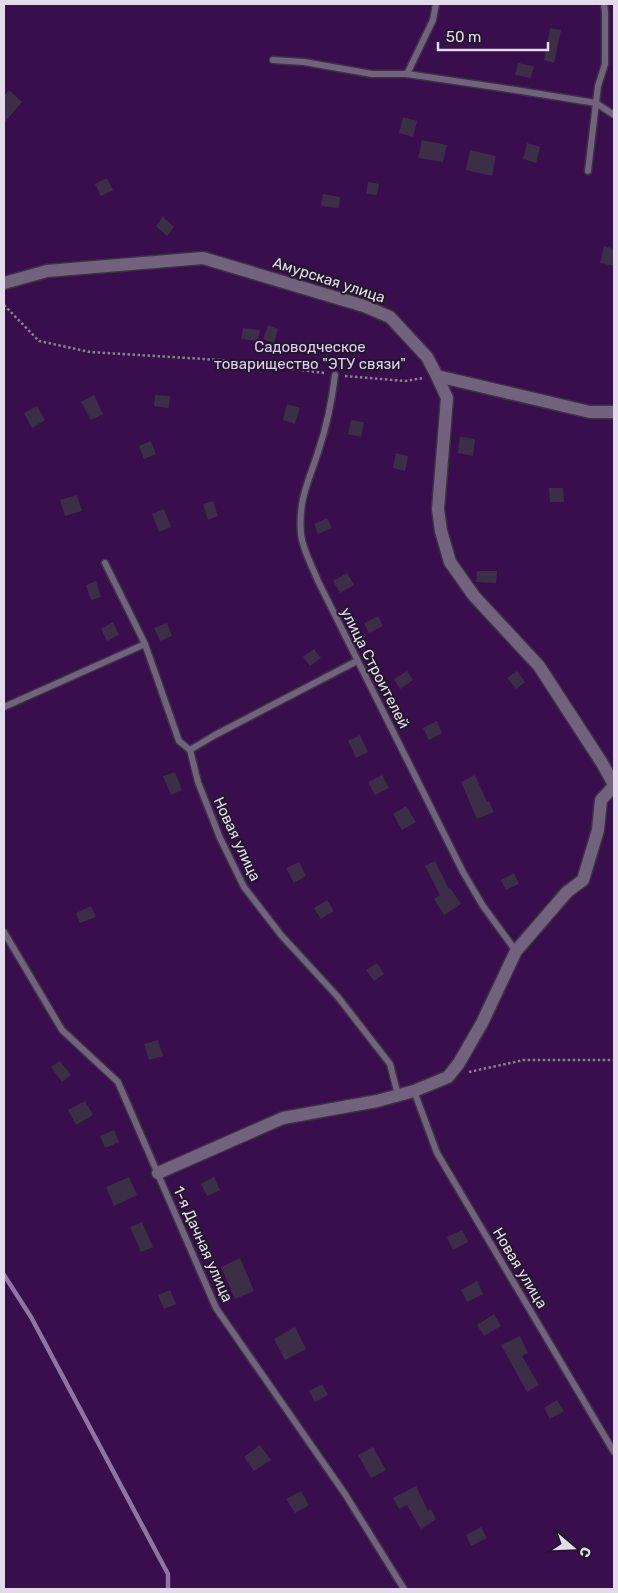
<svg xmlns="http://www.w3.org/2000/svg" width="618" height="1593" font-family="Rubik,sans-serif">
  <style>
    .green { fill: #380e4d }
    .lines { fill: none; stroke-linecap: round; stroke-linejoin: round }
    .stream { stroke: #9273a7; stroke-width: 4.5 }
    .building { fill: #3d2e47 }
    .service-casing { stroke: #3c3243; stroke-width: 9 }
    .minor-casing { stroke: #3c3243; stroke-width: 15 }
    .path { stroke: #8a8092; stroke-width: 2.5; stroke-dasharray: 2.5 2.5; stroke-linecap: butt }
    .service { stroke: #72627d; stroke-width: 6 }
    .minor { stroke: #72627d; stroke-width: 12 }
    .labels { text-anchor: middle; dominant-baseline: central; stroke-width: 4; stroke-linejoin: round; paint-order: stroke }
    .street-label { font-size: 15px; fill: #e3dbea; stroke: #23162c }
    .park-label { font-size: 15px; fill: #e2cbf2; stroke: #23162c }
  </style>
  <rect width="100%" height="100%" fill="#23162c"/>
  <!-- green -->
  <rect class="green" x="4" y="4" width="610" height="1585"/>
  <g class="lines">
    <!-- stream -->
    <path class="stream" d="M4,1275L31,1317L168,1574V1589"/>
  </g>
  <!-- building -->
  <g class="building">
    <path d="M550,28L561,30L554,63L544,60Z"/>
    <path d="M518,63L534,66L531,78L515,75Z"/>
    <path d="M9,90L22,102L4,123V96Z"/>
    <path d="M403,117L417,121L413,137L399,133Z"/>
    <path d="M422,140L447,145L443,162L418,158Z"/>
    <path d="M527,143L540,147L536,163L523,159Z"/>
    <path d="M470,150L496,156L492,176L466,170Z"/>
    <path d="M107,178L113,190L101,196L95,184Z"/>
    <path d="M368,182L379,184L377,195L366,194Z"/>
    <path d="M323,194L340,197L339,208L321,206Z"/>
    <path d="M163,217L174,227L167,236L156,226Z"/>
    <path d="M604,246L614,249V266L600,263Z"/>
    <path d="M268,325L278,329L274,343L263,339Z"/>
    <path d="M243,328L260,330L258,341L241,339Z"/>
    <path d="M94,395L103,414L91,420L81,402Z"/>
    <path d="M155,395L170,396L169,408L154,406Z"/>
    <path d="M287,404L300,408L295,424L283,420Z"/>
    <path d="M37,406L45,420L32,428L24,413Z"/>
    <path d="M351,420L364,422L361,437L348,434Z"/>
    <path d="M460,437L475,439L473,456L458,453Z"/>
    <path d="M151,441L156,454L144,459L139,446Z"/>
    <path d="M396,453L408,456L405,471L393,468Z"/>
    <path d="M549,488H563L564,502H550Z"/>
    <path d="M77,495L82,511L65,516L60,500Z"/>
    <path d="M213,501L218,516L208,520L203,504Z"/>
    <path d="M164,509L171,527L159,532L152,514Z"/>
    <path d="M327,518L332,528L318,534L314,524Z"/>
    <path d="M477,571H497L496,583L476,582Z"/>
    <path d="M347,573L354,585L340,593L333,581Z"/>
    <path d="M96,581L101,597L91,600L86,585Z"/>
    <path d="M378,616L383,626L369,633L364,623Z"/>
    <path d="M113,622L119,635L107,641L101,629Z"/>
    <path d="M167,623L172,636L160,641L154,628Z"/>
    <path d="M314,649L321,658L310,666L303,657Z"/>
    <path d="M407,671L413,680L400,689L394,679Z"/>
    <path d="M517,671L525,682L516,689L507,678Z"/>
    <path d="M437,721L442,733L429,740L423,728Z"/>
    <path d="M360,735L368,752L356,758L348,741Z"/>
    <path d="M175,772L182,790L171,795L163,776Z"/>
    <path d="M382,775L389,788L375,795L368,782Z"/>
    <path d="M475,775L487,802L489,801L494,812L477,819L461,782Z"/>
    <path d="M406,806L416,822L402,830L393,814Z"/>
    <path d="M435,861L449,889L450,888L461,904L444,915L434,899L440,895L425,866Z"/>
    <path d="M299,862L306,876L294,883L286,868Z"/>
    <path d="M514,873L519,884L506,890L501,880Z"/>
    <path d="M327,900L334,911L321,919L314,908Z"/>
    <path d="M91,906L96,917L80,923L76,913Z"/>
    <path d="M377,963L384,974L374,981L366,970Z"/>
    <path d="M158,1040L163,1056L149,1060L144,1044Z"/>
    <path d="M60,1061L71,1075L62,1082L51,1067Z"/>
    <path d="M85,1101L93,1115L76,1125L68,1110Z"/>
    <path d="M114,1130L119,1142L105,1148L100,1136Z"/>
    <path d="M129,1177L137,1195L114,1206L106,1187Z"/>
    <path d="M214,1177L220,1190L207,1196L201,1184Z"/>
    <path d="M142,1222L153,1247L141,1252L130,1227Z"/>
    <path d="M462,1230L468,1242L453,1250L447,1237Z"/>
    <path d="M240,1258L254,1291L235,1299L221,1267Z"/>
    <path d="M477,1281L483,1294L467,1302L461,1290Z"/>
    <path d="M170,1290L176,1304L164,1309L158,1295Z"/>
    <path d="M494,1314L501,1326L484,1336L477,1325Z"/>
    <path d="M295,1327L306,1349L285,1360L274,1339Z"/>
    <path d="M520,1336L528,1353L522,1356L539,1385L527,1392L501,1345Z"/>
    <path d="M322,1384L328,1395L315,1402L309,1391Z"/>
    <path d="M557,1400L564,1411L550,1419L544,1408Z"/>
    <path d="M260,1445L271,1460L254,1471L244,1457Z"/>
    <path d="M373,1447L386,1470L371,1478L358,1455Z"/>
    <path d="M416,1486L428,1511L431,1509L436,1519L421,1529L407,1505L399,1509L393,1498Z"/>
    <path d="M301,1491L309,1505L295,1513L286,1499Z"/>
    <path d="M481,1527L487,1538L471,1546L466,1535Z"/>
  </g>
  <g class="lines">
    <defs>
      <g id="service">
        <path d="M273,60L304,62L372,74H407L509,89L596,103L614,115"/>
        <path d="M407,74L433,20L436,4"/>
        <path d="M588,171L598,86L605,64V12L604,4"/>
        <path d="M335,375C332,400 327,425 319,449C309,481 298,499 301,534C302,548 313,568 318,581L463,872L483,906L516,951"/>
        <path d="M105,563L145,644L179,741L190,750L198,782L220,838L244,887L281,935L338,997L390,1064L398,1095"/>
        <path d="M4,707L145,644"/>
        <path d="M190,750L215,735L357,661"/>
        <path d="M4,932L62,1030L118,1082L216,1308L345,1494L404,1589"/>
        <path d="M414,1091L437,1153L614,1452"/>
      </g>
      <g id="minor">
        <path d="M4,283L47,271L203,258L364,306L390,317L427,357L437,376L590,412H614"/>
        <path d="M437,376L447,398L438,509L441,531L450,562L474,596L539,666L602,763L614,785"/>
        <path d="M158,1173L283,1118L377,1101L414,1091L448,1077L459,1063L482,1023L516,951L567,892L583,880L598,830L601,800L614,786"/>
      </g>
    </defs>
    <!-- service casing -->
    <use href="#service" class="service-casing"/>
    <!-- minor casing -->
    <use href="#minor" class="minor-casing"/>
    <!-- path -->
    <g class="path">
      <path d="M4,305L39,341L90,352L220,360L325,373"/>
      <path d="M345,376L405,381L424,378"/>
      <path d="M469,1072L524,1060H614"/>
    </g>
    <!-- service -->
    <use href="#service" class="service"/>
    <!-- minor -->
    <use href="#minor" class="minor"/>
  </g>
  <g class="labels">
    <!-- street labels -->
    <g class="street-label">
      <text transform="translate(329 280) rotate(18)">Амурская улица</text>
      <text transform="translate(375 668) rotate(63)">улица Строителей</text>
      <text transform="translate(237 839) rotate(65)">Новая улица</text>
      <text transform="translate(203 1244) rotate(66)">1-я Дачная улица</text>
      <text transform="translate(520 1268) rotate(59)">Новая улица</text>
    </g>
    <!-- park labels -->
    <g class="park-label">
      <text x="310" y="347">Садоводческое<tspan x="310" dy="17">товарищество "ЭТУ связи"</tspan></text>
    </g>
  </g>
  <!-- border -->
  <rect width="618" height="1593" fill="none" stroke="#e3dbea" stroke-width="10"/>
  <!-- north arrow -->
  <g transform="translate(573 1548) rotate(109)" stroke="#23162c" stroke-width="4" paint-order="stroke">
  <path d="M0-4L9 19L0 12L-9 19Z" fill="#e3dbea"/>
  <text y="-8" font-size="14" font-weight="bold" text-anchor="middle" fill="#e3dbea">С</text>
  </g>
  <!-- scale -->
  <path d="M438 42v8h110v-8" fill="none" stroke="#e3dbea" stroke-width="2.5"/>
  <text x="446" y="42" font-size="15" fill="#e3dbea" stroke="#23162c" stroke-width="4" paint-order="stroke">50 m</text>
</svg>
